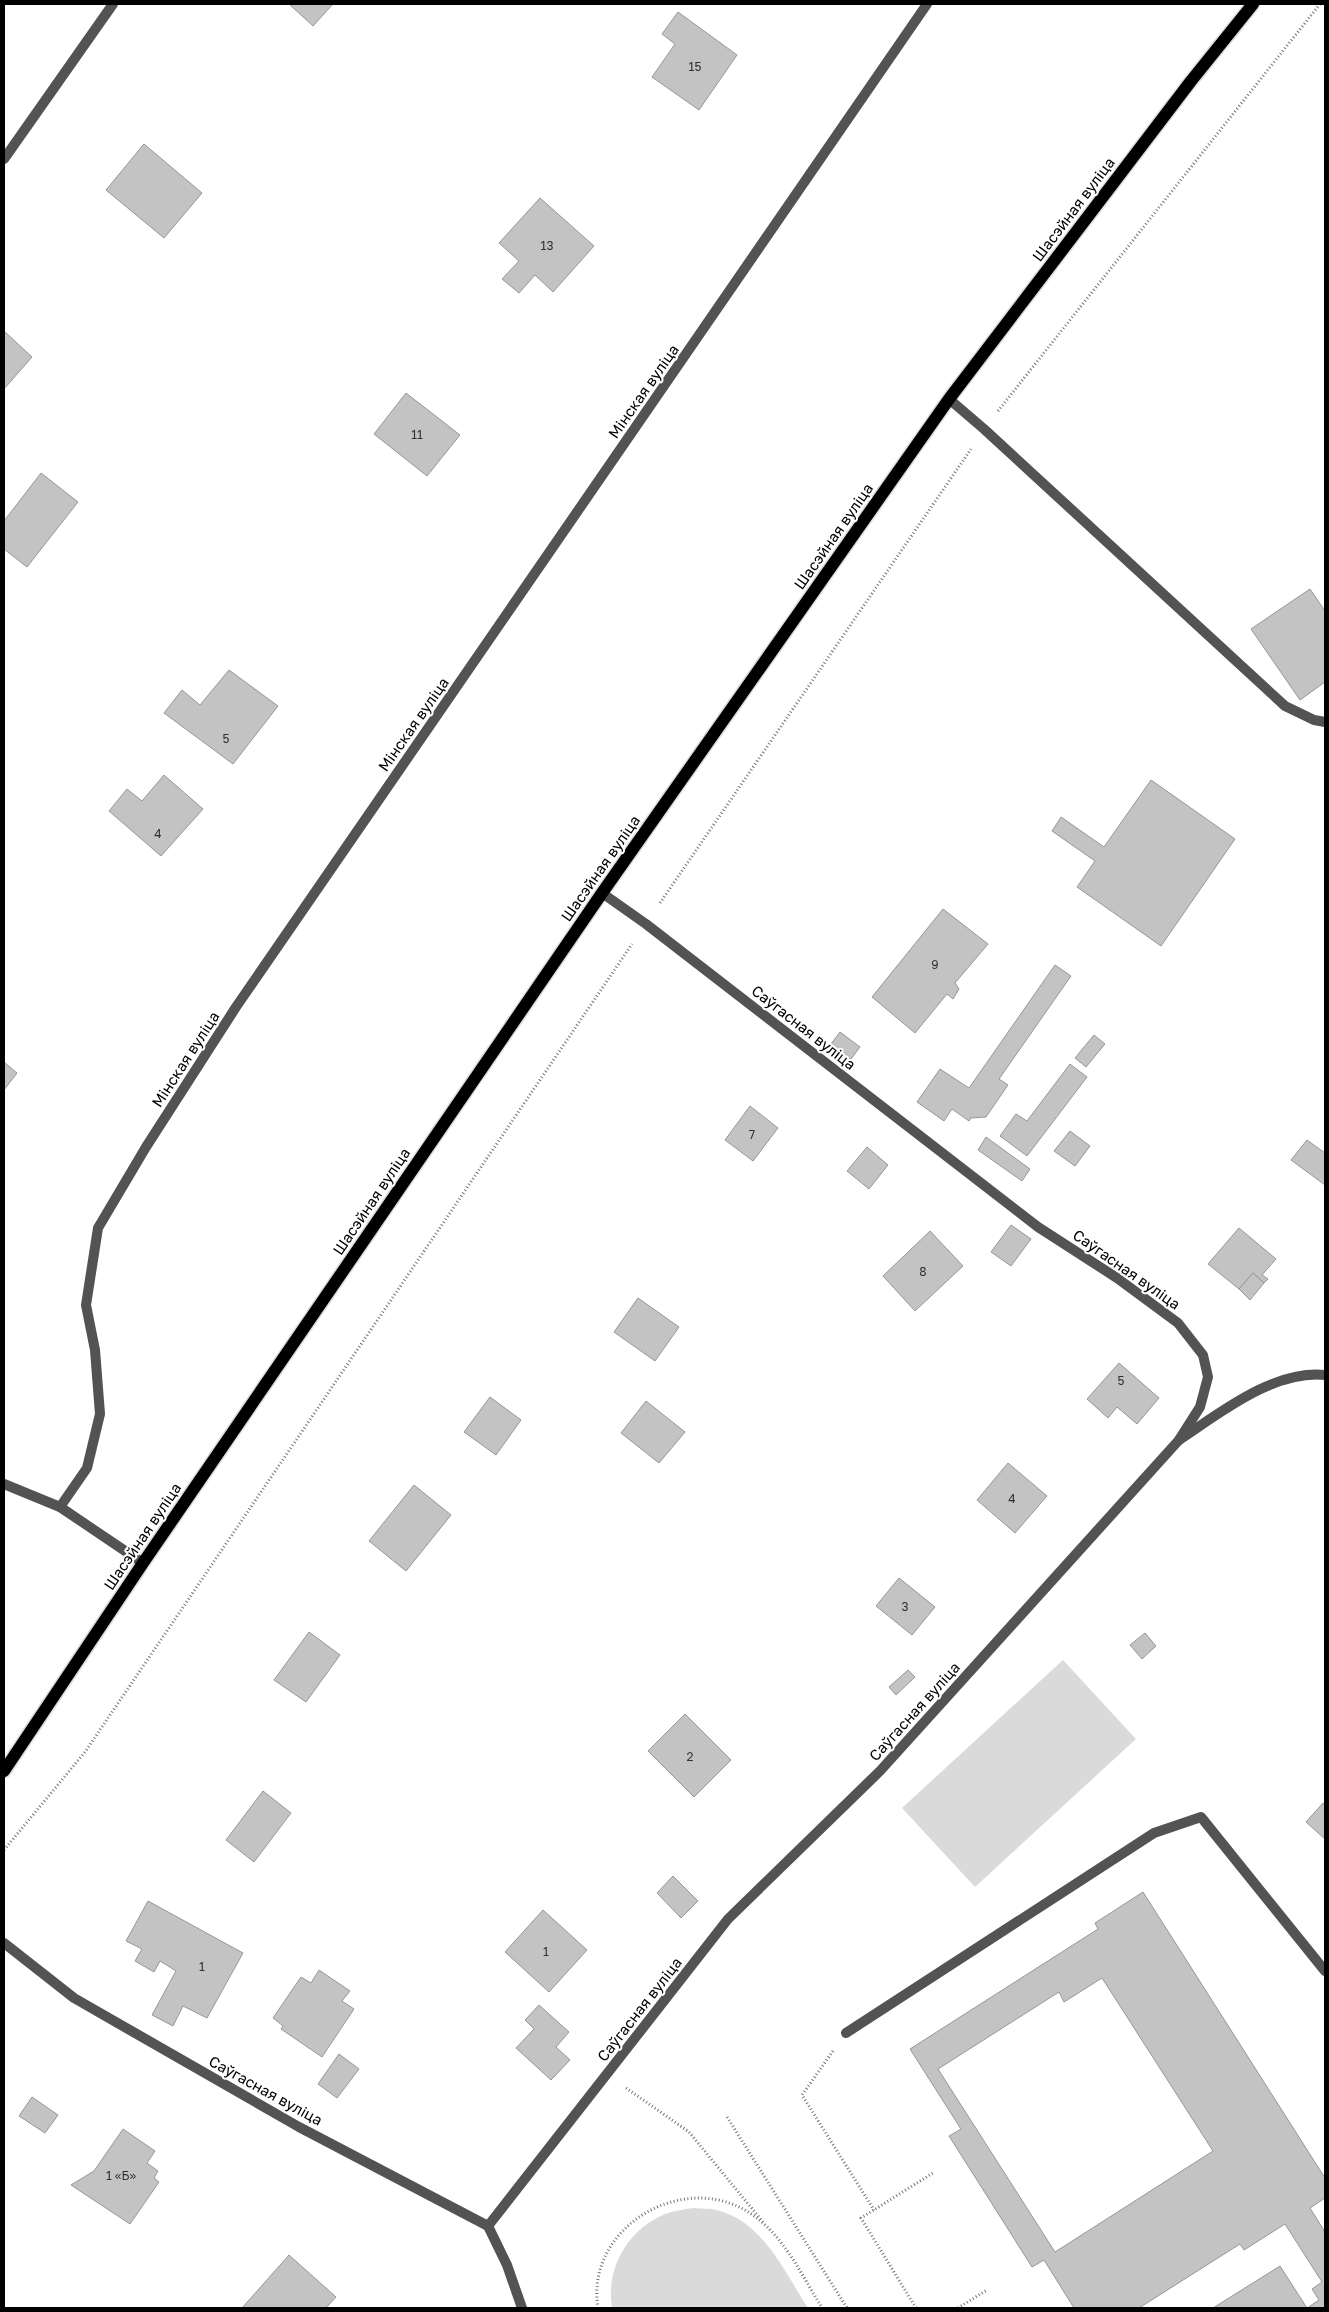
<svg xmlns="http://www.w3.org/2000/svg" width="1329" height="2312" font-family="'Golos Text',sans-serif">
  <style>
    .green { fill: #dadada }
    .building { fill: #c3c3c3; stroke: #979797; fill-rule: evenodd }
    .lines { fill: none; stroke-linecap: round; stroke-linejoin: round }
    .primary-casing { stroke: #dbdbdb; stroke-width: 15 }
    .path { stroke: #757575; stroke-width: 3; stroke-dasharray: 1 2.5; stroke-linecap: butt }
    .service { stroke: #535353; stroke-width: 10 }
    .minor { stroke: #535353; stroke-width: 10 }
    .primary { stroke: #000; stroke-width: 12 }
    .labels { text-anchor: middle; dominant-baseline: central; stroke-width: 4; stroke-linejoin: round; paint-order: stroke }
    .number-label { font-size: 12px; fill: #313131 }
    .street-label { font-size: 15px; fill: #000; stroke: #fff }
  </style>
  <rect width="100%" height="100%" fill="#fff"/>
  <!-- green -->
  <g class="green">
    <path d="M1063,1660L1136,1739L975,1887L902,1808Z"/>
    <path d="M694,2208C701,2209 710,2208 717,2210C763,2222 784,2271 808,2308H612C605,2267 630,2225 671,2212C678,2210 686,2209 694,2208Z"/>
  </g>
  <!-- building -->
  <g class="building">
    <path d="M289,4H333L313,26Z"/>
    <path d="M678,12L737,55L699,110L652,77L675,44L662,34Z"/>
    <path d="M144,144L202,193L164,238L106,190Z"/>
    <path d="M540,198L594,246L553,292L535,275L519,293L502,279L519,261L499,243Z"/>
    <path d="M4,331L32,357L4,389Z"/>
    <path d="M406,393L460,435L427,476L374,434Z"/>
    <path d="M41,473L78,502L27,567L4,549V521Z"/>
    <path d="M1310,589L1325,611V682L1300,700L1251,629Z"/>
    <path d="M229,670L278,706L233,764L164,713L182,690L200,705Z"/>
    <path d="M164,775L203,809L161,856L109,811L127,789L142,801Z"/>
    <path d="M1151,780L1235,839L1161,946L1077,887L1095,861L1052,831L1061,817L1104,847Z"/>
    <path d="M943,909L988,944L955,983L959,989L953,999L947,994L915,1033L872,997Z"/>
    <path d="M1055,965L1071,976L999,1079L1008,1085L986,1117L971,1118L969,1121L952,1109L944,1121L917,1102L940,1069L969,1088Z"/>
    <path d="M840,1032L860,1047L851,1059L831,1044Z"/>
    <path d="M1094,1035L1105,1044L1086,1067L1075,1058Z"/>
    <path d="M4,1062L17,1073L4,1090Z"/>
    <path d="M1070,1064L1087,1077L1027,1156L1000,1136L1016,1114L1027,1121Z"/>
    <path d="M750,1106L778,1128L753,1161L725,1140Z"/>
    <path d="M1070,1131L1090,1146L1075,1166L1054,1151Z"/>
    <path d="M986,1137L1030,1169L1022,1181L978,1150Z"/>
    <path d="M1307,1140L1325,1153V1185L1291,1160Z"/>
    <path d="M867,1147L888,1165L869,1189L847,1171Z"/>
    <path d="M1011,1225L1031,1239L1011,1266L991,1252Z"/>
    <path d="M1239,1228L1276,1259L1262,1275L1268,1279L1264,1283L1253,1273L1239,1289L1208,1264Z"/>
    <path d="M930,1231L963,1266L915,1311L883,1276Z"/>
    <path d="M1253,1273L1264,1283L1250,1300L1239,1289Z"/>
    <path d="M638,1298L679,1327L655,1361L614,1332Z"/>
    <path d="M1119,1363L1159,1398L1137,1424L1117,1407L1108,1418L1087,1399Z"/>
    <path d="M490,1397L521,1420L496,1455L464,1432Z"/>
    <path d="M646,1401L685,1432L659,1463L621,1433Z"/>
    <path d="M1008,1463L1047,1496L1015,1533L977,1500Z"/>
    <path d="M414,1485L451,1515L406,1571L369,1541Z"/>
    <path d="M899,1578L935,1607L912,1635L876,1606Z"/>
    <path d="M309,1632L340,1655L306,1702L274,1680Z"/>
    <path d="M1145,1633L1156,1646L1142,1659L1130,1645Z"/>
    <path d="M908,1670L915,1677L896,1695L889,1687Z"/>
    <path d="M685,1714L731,1760L694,1797L648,1751Z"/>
    <path d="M263,1791L291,1813L254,1862L226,1840Z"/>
    <path d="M1323,1803L1325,1805V1839L1306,1822Z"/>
    <path d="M673,1876L698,1901L681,1918L657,1893Z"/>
    <path d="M1143,1892L1325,2178V2198L1310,2208L1325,2232V2308H1307L1319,2300L1312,2289L1322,2282L1285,2224L1244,2250L1240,2244L1139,2308H1074L1044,2260L1032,2267L949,2136L961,2129L910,2049L1098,1929L1095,1923ZM1102,1978L1213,2151L1055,2252L938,2069L1059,1992L1064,2002Z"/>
    <path d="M148,1901L243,1953L207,2018L183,2006L173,2026L152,2015L176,1971L160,1961L154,1972L135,1961L142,1949L126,1941Z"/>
    <path d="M543,1910L587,1950L549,1992L505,1952Z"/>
    <path d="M319,1970L350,1991L342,2001L354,2009L322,2057L281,2029L283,2026L273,2018L301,1977L311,1983Z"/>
    <path d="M539,2005L569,2032L556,2047L570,2060L551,2080L516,2048L534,2029L525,2020Z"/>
    <path d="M339,2054L359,2069L337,2098L318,2084Z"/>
    <path d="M32,2097L58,2115L45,2133L19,2116Z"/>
    <path d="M123,2129L155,2151L147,2163L158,2171L154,2178L159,2182L130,2224L71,2185L94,2171Z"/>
    <path d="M289,2255L336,2297L326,2308H242Z"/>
    <path d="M1280,2266L1307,2308H1213Z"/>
  </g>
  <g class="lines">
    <defs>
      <path id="primary" d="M4,1771L143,1563L602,893L949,399L1191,81L1253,4"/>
    </defs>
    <!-- primary casing -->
    <use href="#primary" class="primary-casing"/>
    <!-- path -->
    <g class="path">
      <path d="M998,411L1320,4"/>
      <path d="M660,903L971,449"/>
      <path d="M4,1850L85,1752L632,944"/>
      <path d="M833,2051L802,2095L874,2210"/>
      <path d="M626,2088L689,2132L763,2222"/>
      <path d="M727,2117L847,2308"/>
      <path d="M598,2308C585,2230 678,2172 745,2210C782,2231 801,2274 822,2308"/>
      <path d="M916,2308L861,2218L933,2173"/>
      <path d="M958,2308L987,2290"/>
    </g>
    <!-- service -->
    <g class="service">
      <path d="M1179,1440C1220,1413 1273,1370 1325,1375"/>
      <path d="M846,2033L1154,1833L1201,1817L1325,1971"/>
      <path d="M488,2226L507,2265L522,2308"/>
    </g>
    <!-- minor -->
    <g class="minor">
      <path d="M4,159L113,4"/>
      <path d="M949,399L984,429L1285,706L1314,720L1325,722"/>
      <path d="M4,1484L60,1507L143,1563"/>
      <path d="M60,1507L87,1468L100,1414L95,1350L86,1305L98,1228L146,1147L236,1007L927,4"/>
      <path d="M4,1943L74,1998L299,2127L488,2226L728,1919L880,1771L1179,1440L1200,1407L1208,1377L1203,1355L1178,1323L1117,1278L1038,1227L646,924L602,893"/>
    </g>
    <!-- primary -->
    <use href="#primary" class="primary"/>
  </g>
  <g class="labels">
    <!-- number labels -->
    <g class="number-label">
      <text x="695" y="66">15</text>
      <text x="547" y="245">13</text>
      <text x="417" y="434">11</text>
      <text x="226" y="738">5</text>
      <text x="158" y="833">4</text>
      <text x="935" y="964">9</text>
      <text x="752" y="1134">7</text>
      <text x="923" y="1271">8</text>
      <text x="1121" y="1380">5</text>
      <text x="1012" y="1498">4</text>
      <text x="905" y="1606">3</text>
      <text x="690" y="1756">2</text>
      <text x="546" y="1951">1</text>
      <text x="202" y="1966">1</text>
      <text x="121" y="2175">1 «Б»</text>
    </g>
    <!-- street labels -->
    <g class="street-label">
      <text transform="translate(1073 209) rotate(-53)">Шасэйная вуліца</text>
      <text transform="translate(643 391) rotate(-55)">Мінская вуліца</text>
      <text transform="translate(833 536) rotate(-55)">Шасэйная вуліца</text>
      <text transform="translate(413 724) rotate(-55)">Мінская вуліца</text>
      <text transform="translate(600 868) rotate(-55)">Шасэйная вуліца</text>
      <text transform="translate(804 1027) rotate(38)">Саўгасная вуліца</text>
      <text transform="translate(185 1059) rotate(-57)">Мінская вуліца</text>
      <text transform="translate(371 1201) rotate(-56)">Шасэйная вуліца</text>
      <text transform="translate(1127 1269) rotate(35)">Саўгасная вуліца</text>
      <text transform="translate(142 1536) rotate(-56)">Шасэйная вуліца</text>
      <text transform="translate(914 1711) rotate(-48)">Саўгасная вуліца</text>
      <text transform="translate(639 2009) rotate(-52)">Саўгасная вуліца</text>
      <text transform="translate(266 2090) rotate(29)">Саўгасная вуліца</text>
    </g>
  </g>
  <!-- border -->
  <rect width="1329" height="2312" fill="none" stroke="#000000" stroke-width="10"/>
</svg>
